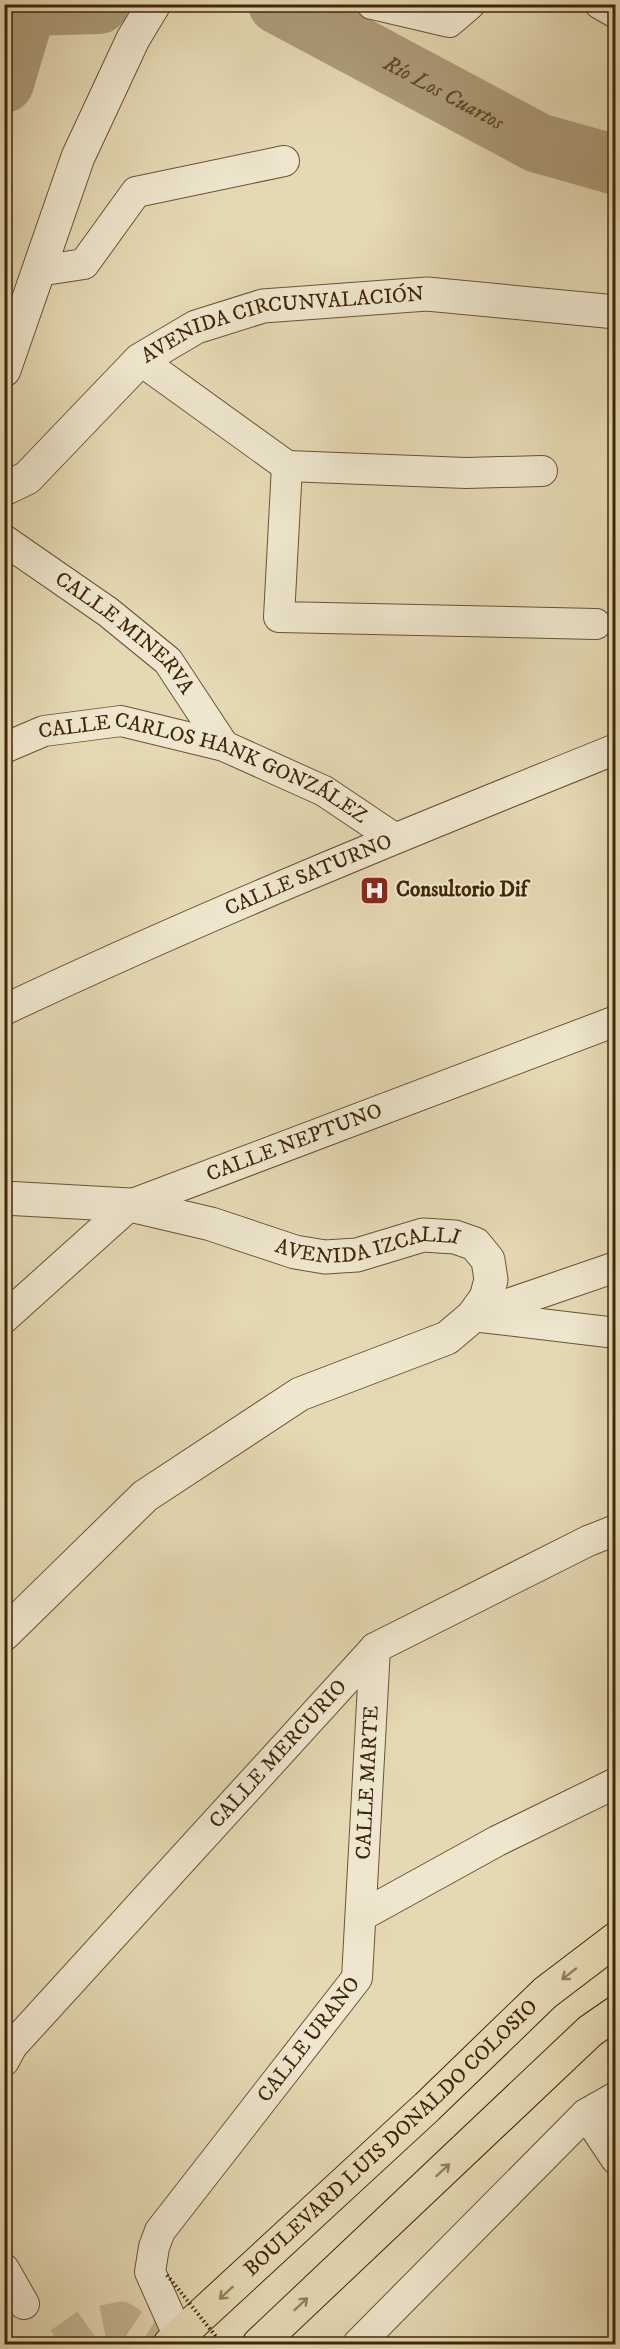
<svg xmlns="http://www.w3.org/2000/svg" width="620" height="2349" font-family="'IM FELL DW Pica',serif">
  <style>
    .lines { fill: none; stroke-linecap: round; stroke-linejoin: round }
    .river { stroke: #ad9c79; stroke-width: 60 }
    .trunk-tunnel { stroke: #c4b591; stroke-width: 33; stroke-dasharray: 33 16; stroke-linecap: butt }
    .minor-casing { stroke: #695332; stroke-width: 32 }
    .tertiary-casing { stroke: #695332; stroke-width: 35 }
    .trunk-casing { stroke: #402607; stroke-width: 35 }
    .minor { stroke: #eee6ce; stroke-width: 30 }
    .tertiary { stroke: #eee6ce; stroke-width: 33 }
    .trunk { stroke: #e5d9b3; stroke-width: 33 }
    .path-bridge { stroke: #402607; stroke-width: 4; stroke-dasharray: 1.5 3; stroke-linecap: butt }
    .oneway { stroke: #92805d }
    .labels { text-anchor: middle; dominant-baseline: central; stroke-width: 4.5; stroke-linejoin: round; paint-order: stroke }
    .street-label { font-size: 21px; fill: #402607; stroke: #eee6ce }
    .poi-label { font-size: 21px; font-weight: bold; fill: #402607; stroke: #eee6ce; text-anchor: start }
    .water-label { font-size: 22px; font-style: italic; fill: #614929; stroke: #eee6ce }
  </style>
  <rect width="100%" height="100%" fill="#e5d9b3"/>
  <filter id="stains"><feTurbulence type="fractalNoise" baseFrequency=".00333" numOctaves="4"/><feColorMatrix values="0 0 0 0 .2 0 0 0 0 .09 0 0 0 0 .02 0 0 0 .5 -.17"/></filter>
  <radialGradient id="worn" r=".72"><stop offset=".6" stop-color="#630" stop-opacity="0"/><stop offset="1" stop-color="#630" stop-opacity=".3"/></radialGradient>
  <g class="lines">
    <!-- river -->
    <g class="river">
      <path id="s1" d="M278,4L538,143L616,165"/>
      <path d="M4,83L27,6L99,4"/>
    </g>
    <!-- trunk-tunnel -->
    <path class="trunk-tunnel" d="M60,2344L87,2325L122,2318L161,2344"/>
    <defs>
      <g id="minor">
        <path d="M372,4L449,22L470,4"/>
        <path d="M600,4L616,13"/>
        <path d="M38,271L84,264L136,192L284,161"/>
        <path d="M140,360L287,466"/>
        <path d="M287,466L279,617L596,624"/>
        <path d="M287,466L466,473L542,471"/>
        <path id="s2" d="M4,540L108,612L168,661L224,746"/>
        <path id="s3" d="M4,748L44,731L121,721L224,746L324,791L394,838"/>
        <path id="s4" d="M4,1010C205,915 410,832 616,749"/>
        <path d="M473,1316L616,1267"/>
        <path d="M481,1317L616,1333"/>
        <path id="s5" d="M4,1318L130,1205L616,1021"/>
        <path d="M361,1916L497,1841L616,1783"/>
        <path id="s6" d="M4,2061L12,2046L375,1648L588,1541L616,1530"/>
        <path d="M586,2114L616,2159"/>
        <path d="M4,2269L24,2304"/>
        <path id="s7" d="M179,2337L150,2272L154,2247L160,2231L357,1978L375,1648"/>
        <path d="M358,2344L586,2114L616,2097"/>
      </g>
      <g id="tertiary">
        <path d="M4,370L78,157L133,39L154,4"/>
        <path id="s8" d="M4,489L27,478L140,360L196,327L263,306L427,294L616,312"/>
        <path id="s9" d="M4,1198L130,1205L211,1224L295,1252L325,1257L357,1255L423,1235L455,1237L475,1244L488,1260L491,1280L486,1298L473,1316L447,1338L300,1394L145,1496L4,1634"/>
      </g>
      <g id="trunk">
        <path id="s10" d="M170,2344L427,2107L545,1993L616,1939"/>
        <path d="M259,2344L590,2031L616,2013"/>
      </g>
    </defs>
    <!-- minor casing -->
    <use href="#minor" class="minor-casing"/>
    <!-- tertiary casing -->
    <use href="#tertiary" class="tertiary-casing"/>
    <!-- trunk casing -->
    <use href="#trunk" class="trunk-casing"/>
    <!-- minor -->
    <use href="#minor" class="minor"/>
    <!-- tertiary -->
    <use href="#tertiary" class="tertiary"/>
    <!-- trunk -->
    <use href="#trunk" class="trunk"/>
    <!-- path-bridge -->
    <path class="path-bridge" d="M167,2275L222,2344"/>
  </g>
  <!-- one-way arrows -->
  <defs><path id="oneway-shaft" d="M-6 0H5M1.5-3L5.5 0L1.5 3" fill="none" stroke-width="1.6" stroke-linecap="round" stroke-linejoin="round" transform="scale(1.5)"/></defs>
  <g class="oneway">
    <use href="#oneway-shaft" transform="translate(569 1974) rotate(142)"/>
    <use href="#oneway-shaft" transform="translate(443 2170) rotate(-43)"/>
    <use href="#oneway-shaft" transform="translate(226 2293) rotate(137)"/>
    <use href="#oneway-shaft" transform="translate(301 2304) rotate(-43)"/>
  </g>
  <!-- icons -->
  <defs>
    <symbol id="hospital-square" viewBox="-11 -11 22 22"><rect x="-9" y="-9" width="18" height="18" rx="4" fill="#8f2418" stroke="#eee6ce"/><path d="M-5-5h3v3.5h4V-5h3V5h-3V1.5h-4V5h-3Z" fill="#fff"/></symbol>
  </defs>
  <g fill-rule="evenodd">
    <use href="#hospital-square" x="358" y="874" width="33" height="33"/>
  </g>
  <g class="labels">
    <!-- street labels -->
    <g class="street-label">
      <text stroke="none"><textPath href="#s8" startOffset="339">AVENIDA CIRCUNVALACIÓN</textPath></text>
      <text stroke="none"><textPath href="#s2" startOffset="153">CALLE MINERVA</textPath></text>
      <text stroke="none"><textPath href="#s3" startOffset="212">CALLE CARLOS HANK GONZÁLEZ</textPath></text>
      <text stroke="none"><textPath href="#s4" startOffset="333">CALLE SATURNO</textPath></text>
      <text stroke="none"><textPath href="#s5" startOffset="345">CALLE NEPTUNO</textPath></text>
      <text stroke="none"><textPath href="#s9" startOffset="372">AVENIDA IZCALLI</textPath></text>
      <text stroke="none"><textPath href="#s6" startOffset="412">CALLE MERCURIO</textPath></text>
      <text stroke="none"><textPath href="#s7" startOffset="630">CALLE MARTE</textPath></text>
      <text stroke="none"><textPath href="#s7" startOffset="356">CALLE URANO</textPath></text>
      <text stroke="none"><textPath href="#s10" startOffset="302">BOULEVARD LUIS DONALDO COLOSIO</textPath></text>
    </g>
    <!-- poi labels -->
    <g class="poi-label">
      <text x="396" y="890">Consultorio Dif</text>
    </g>
    <!-- water labels -->
    <g class="water-label">
      <text stroke="none"><textPath href="#s1" startOffset="188">Río Los Cuartos</textPath></text>
    </g>
  </g>
  <!-- margin -->
  <rect width="620" height="2349" fill="none" stroke="#e5d9b3" stroke-width="24"/>
  <rect x="6" y="6" width="608" height="2337" fill="none" stroke="#402607" stroke-width="3"/>
  <rect x="12" y="12" width="596" height="2325" fill="none" stroke="#402607" stroke-width="1.5"/>
  <rect width="100%" height="100%" filter="url(#stains)"/>
  <rect width="100%" height="100%" fill="url(#worn)"/>
</svg>
